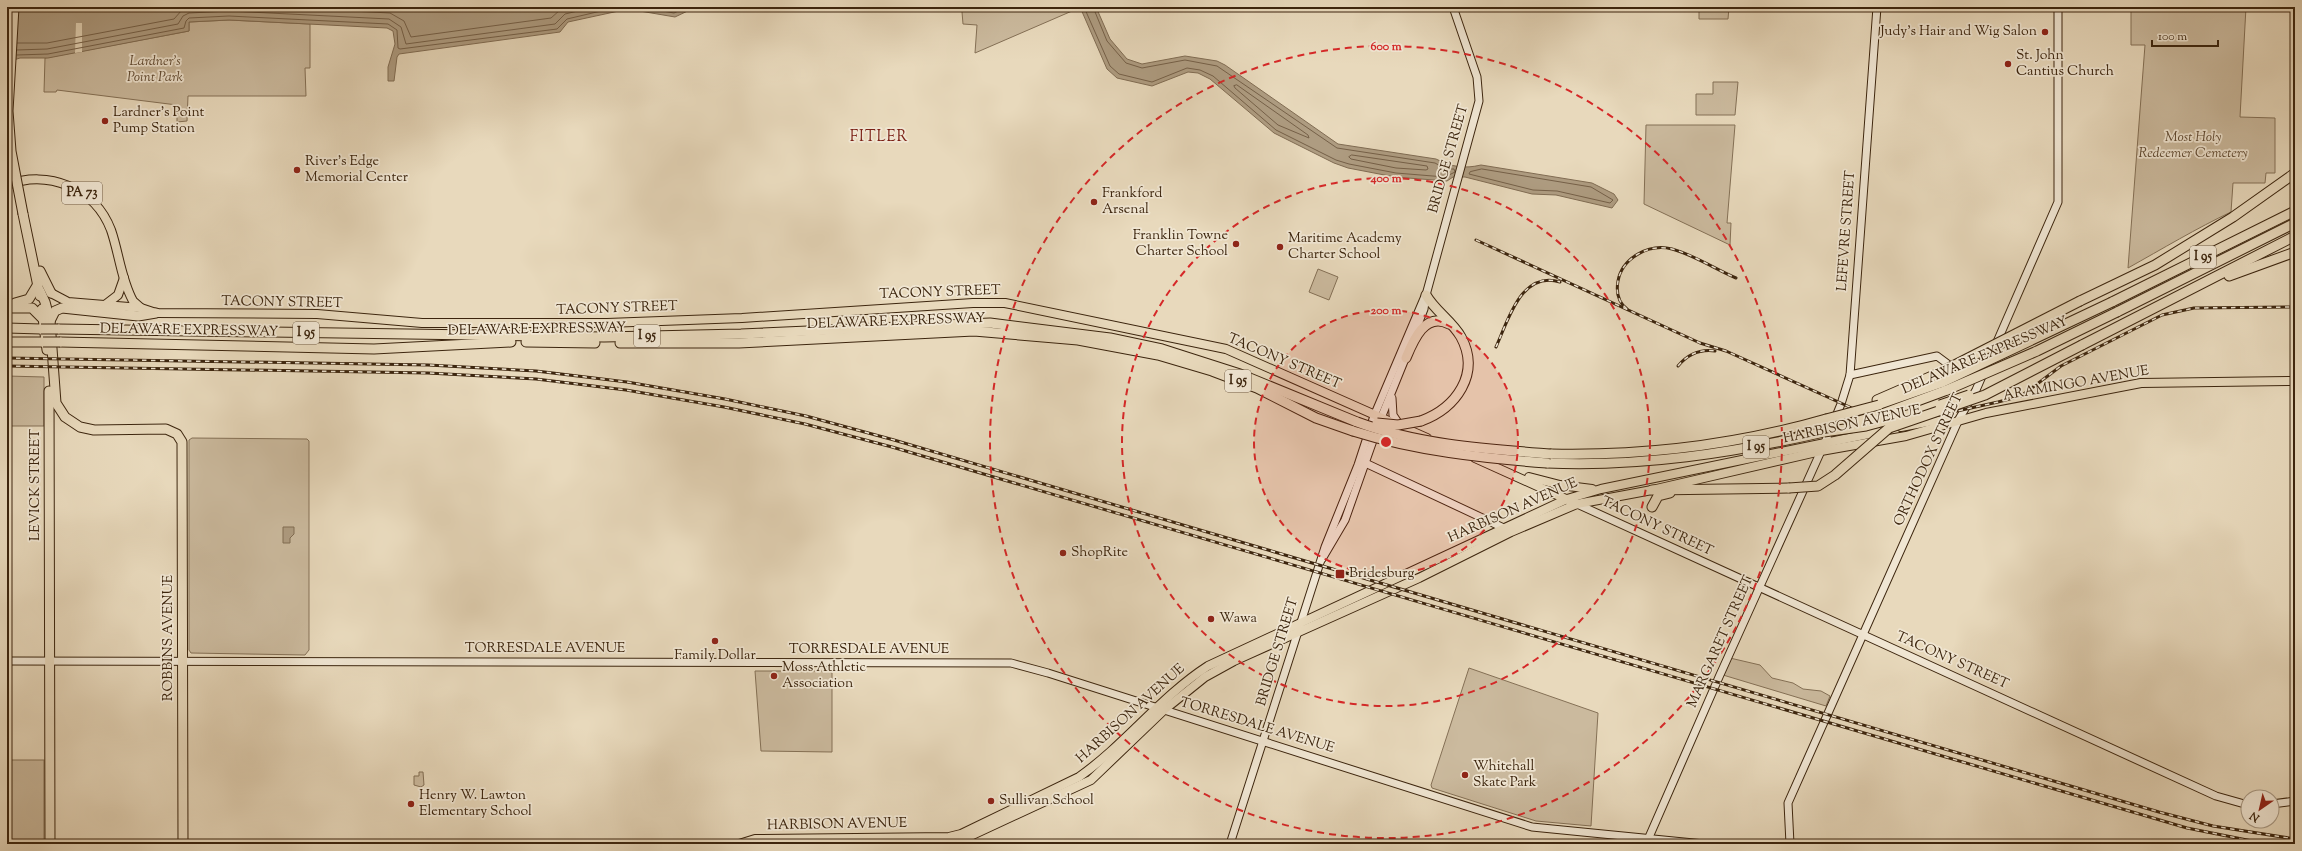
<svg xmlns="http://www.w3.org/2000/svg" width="2302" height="851" font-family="'Sorts Mill Goudy',serif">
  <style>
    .green { fill: #cbba9e; stroke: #847056 }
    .water { fill: #ae9c81; stroke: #806c53 }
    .pier { fill: #e8d9bc }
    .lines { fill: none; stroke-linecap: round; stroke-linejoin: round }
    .shore { stroke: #756048; stroke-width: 1 }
    .secondary-casing { stroke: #3c250e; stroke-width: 9 }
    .primary-casing { stroke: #3c250e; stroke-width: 10 }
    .highway-casing { stroke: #3c250e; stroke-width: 11 }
    .secondary { stroke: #f0e6d3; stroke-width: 7 }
    .primary { stroke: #e8d9bc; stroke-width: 8 }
    .highway { stroke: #e8d9bc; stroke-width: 9 }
    .rail-casing { stroke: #3c250e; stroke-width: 3 }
    .rail { stroke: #f0e6d3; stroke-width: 1.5; stroke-dasharray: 4.5; stroke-linecap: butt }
    .highway-bridge-casing { stroke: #3c250e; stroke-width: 11; stroke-linecap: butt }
    .highway-bridge { stroke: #e8d9bc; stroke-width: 9 }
    .ring { fill: none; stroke: #d62828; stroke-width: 2; stroke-dasharray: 7 5 }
    .poi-dot { fill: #8f2418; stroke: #f0e6d3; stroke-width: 1.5 }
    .labels { text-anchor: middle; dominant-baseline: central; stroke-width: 3.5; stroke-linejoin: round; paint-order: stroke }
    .shield { fill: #f0e6d3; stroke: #725f49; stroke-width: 1 }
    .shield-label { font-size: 13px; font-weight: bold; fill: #3c250e }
    .poi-label { font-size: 14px; fill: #3c250e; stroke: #f0e6d3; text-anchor: start }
    .park-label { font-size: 14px; font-style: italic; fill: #604a32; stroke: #f0e6d3 }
    .street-label { font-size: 14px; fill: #3c250e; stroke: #f0e6d3 }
    .neighbourhood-label { font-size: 15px; letter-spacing: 1px; fill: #7a1f14; stroke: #f0e6d3 }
    .centre { fill: #d62828; stroke: #f0e6d3; stroke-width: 2 }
    .ring-label { font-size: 12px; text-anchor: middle; font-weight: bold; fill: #d62828; stroke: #f0e6d3; stroke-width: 3.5; stroke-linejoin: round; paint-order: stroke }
  </style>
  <rect width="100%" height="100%" fill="#e8d9bc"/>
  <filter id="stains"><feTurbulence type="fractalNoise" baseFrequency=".005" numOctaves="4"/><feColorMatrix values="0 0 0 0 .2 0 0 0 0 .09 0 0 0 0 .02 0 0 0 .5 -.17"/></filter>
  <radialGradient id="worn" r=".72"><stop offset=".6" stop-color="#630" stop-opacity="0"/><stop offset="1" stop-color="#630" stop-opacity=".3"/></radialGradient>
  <!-- green -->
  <g class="green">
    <path d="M957,7H1071L1072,11L975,53L977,25L963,24L962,12Z"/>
    <path d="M1699,7H1729L1728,19H1699Z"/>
    <path d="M2131,7H2246L2240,117L2275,118V173H2266L2265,183H2233L2231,212C2197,228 2162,249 2128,268L2145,45H2131Z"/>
    <path d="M229,20L310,24V68H305L306,96H188L187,121L177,122V105L57,90L56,92H44L45,58L189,31V22Z"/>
    <path d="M1713,82H1738L1735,115H1696V94H1713Z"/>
    <path d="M1646,125H1735L1727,223H1731L1730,245L1644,204Z"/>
    <path d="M1318,269L1338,277L1329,300L1309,292Z"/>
    <path d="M7,376L44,377V426H7Z"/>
    <path d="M192,438L307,439L309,441V650L305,655L191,653L189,650V440Z"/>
    <path d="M1730,658L1760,665L1772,678L1793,683L1803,689L1821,691L1830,696L1826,706L1723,675Z"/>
    <path d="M1469,668L1598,713L1591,826L1536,821L1432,788L1431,785Z"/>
    <path d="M755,671H829L832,673V752L761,751Z"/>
    <rect x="7" y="760" width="37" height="84"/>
    <path d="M419,772H423L424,785L421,787L414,785V776H419Z"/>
  </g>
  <!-- water -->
  <g class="water">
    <path d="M7,7H696L675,17L628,9L568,22L560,32L399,54L397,57L394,81H388V67L395,44L393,31L387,28L229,20L189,22V31L48,58H20L7,62Z"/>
    <path d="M1080,7H1096L1110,39L1127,59L1142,64L1185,56L1217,61L1225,65L1338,144L1436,159C1452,167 1464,169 1481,165L1592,183L1614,194L1618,200L1612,208L1556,195L1532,194L1465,177H1453L1447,181L1395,177L1348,168L1334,163L1274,133L1210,79L1198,73L1188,72L1152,86L1117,78L1107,69Z"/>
    <path d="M283,527H294V534L290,538V543H283Z"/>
  </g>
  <!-- pier -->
  <path class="pier" d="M76,23H82V52L75,53Z"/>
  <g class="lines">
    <!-- shore -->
    <g class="shore">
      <path d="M273,7L390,13L404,21L411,37L551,18L560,10L568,7"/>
      <path d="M640,7L674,13L687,7"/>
      <path d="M1084,7L1110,66L1119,74L1152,82L1187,68L1200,70L1213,76L1276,130L1336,160L1349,164L1396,173L1445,177L1455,172L1454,169H1446L1435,163L1337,148L1217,66L1185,60L1142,68L1126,63L1107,41L1093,7"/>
      <path d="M17,43H47L174,19L182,10L195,7"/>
      <path d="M17,50L47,49L178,24L183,16L189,13L229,11L389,19L401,27L406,44L555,24L565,14L595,7"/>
      <path d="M17,55L48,54L184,28L186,21L189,18L229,16L388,24L397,30L398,48L400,49L557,29L567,19L618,7"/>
      <path d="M1237,85L1308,135L1309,138L1278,125L1235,88L1234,86Z"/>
      <path d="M1352,155L1427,166L1428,169L1426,170L1396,168L1351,159L1349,157Z"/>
      <path d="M1482,169L1591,187L1613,200L1610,203L1557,191L1533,190L1469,174L1470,172Z"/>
    </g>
    <defs>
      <g id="secondary">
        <path d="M1413,337L1424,309L1426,295L1479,101L1477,77L1453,7"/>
        <path d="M1850,375L1937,356L1964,376"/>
        <path d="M1392,398L1393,415L1401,427"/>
        <path d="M1379,423L1407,354"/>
        <path d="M1361,461L1508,530"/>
        <path d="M1577,504L2216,796L2248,805"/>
        <path d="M1322,559L1345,520L1376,432"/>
        <path d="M7,661L1011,663L1048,673L1532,827L1704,844"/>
        <path d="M2272,804L2295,801"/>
        <path d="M1230,844L1325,547L1358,465L1374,416L1425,296"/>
        <path d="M1646,844L1719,677L1826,440L1841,404L1850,375L1877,7"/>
        <path d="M1790,844L1788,803L1959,419L1976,390L2058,202V7"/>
      </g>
      <g id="primary">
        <path d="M7,185C48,169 95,188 111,230C119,253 121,279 133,301L141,308L156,313L317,314L422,323H607L742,318L973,303H1005L1226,349L1427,438"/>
        <path d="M51,293L68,302L141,308"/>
        <path d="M105,305L118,295L124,278"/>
        <path d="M1901,427L1948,418"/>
        <path d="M1475,458L1577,504"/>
        <path d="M1529,477L1560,485L1592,489"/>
        <path d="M739,844L755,839L949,837L961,834L1079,777C1126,744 1160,697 1208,666L1567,499L1601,489L1888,430"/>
        <path d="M953,844L1091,780L1164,710L1205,677L1234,661L1419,578L1511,532L1577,504L1652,490L1821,451L1906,436L1986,413L2141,383L2295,381"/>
      </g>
      <g id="highway">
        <path d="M23,214L40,296"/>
        <path d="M40,271L51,293"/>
        <path d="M2229,276L2295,252"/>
        <path d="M40,291L45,302L50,321L56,403L65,417L80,427L94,430L166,429L177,434L182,442L183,844"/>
        <path d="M2080,301L2155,265L2233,217L2295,173"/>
        <path d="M2112,302L2295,211"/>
        <path d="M15,303L29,299L38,284"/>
        <path d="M7,308H32L43,319"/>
        <path d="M42,309L47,350"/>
        <path d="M2117,312L2295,223"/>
        <path d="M50,321L55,311L62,308L138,316L156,313"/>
        <path d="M7,328L41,329"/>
        <path d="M58,329L604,337L741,334L990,323L1110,338L1162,349L1240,374L1357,422"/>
        <path d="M7,342H43"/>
        <path d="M60,342L374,349L511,342"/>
        <path d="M526,342L595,343"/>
        <path d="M620,343H739L974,331L1078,340L1158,355L1212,371L1257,388L1316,418L1353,431"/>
        <path d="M2082,345L2295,236"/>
        <path d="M1406,358C1413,341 1425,311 1449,324"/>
        <path d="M49,391L50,844"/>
        <path d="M1877,400L1939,373"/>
        <path d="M1880,404L1943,382"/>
        <path d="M1882,414L1947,390"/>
        <path d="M1421,421C1456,408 1481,374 1461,337C1452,321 1435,311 1426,295"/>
        <path d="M1551,454C1644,456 1736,445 1826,419"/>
        <path d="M1547,463C1642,467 1732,453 1824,432"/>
        <path d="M1652,490L1789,488"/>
        <path d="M1652,507L1658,496L1670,493"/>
      </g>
    </defs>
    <!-- secondary casing -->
    <use href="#secondary" class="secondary-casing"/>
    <!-- primary casing -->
    <use href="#primary" class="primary-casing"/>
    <!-- highway casing -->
    <use href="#highway" class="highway-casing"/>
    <!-- secondary -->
    <use href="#secondary" class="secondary"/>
    <!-- primary -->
    <use href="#primary" class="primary"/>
    <!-- highway -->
    <use href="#highway" class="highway"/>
    <defs>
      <g id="rail">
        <path d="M1476,240L1700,343L1726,351L1854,409L1873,417L1894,421H1912L1998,402L2021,396L2061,366L2162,315L2194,308L2295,307"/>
        <path d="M1627,309C1618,302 1616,292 1618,281C1622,258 1649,243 1672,249C1694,255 1715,269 1736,278"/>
        <path d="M1496,347C1508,321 1521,270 1560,282"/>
        <path d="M7,358L428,365L536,371L627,382L725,399L806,416L894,440L2159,812L2213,826L2295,839"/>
        <path d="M7,366L428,373L536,379L626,390L724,407L805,424L892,447L2187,828L2267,844"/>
        <path d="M1678,366C1688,354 1700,349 1715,351"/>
      </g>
    </defs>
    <!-- rail casing -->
    <use href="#rail" class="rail-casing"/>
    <!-- rail -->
    <use href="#rail" class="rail"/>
    <defs>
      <g id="highway-bridge">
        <path d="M14,7L8,111L11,151L23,214"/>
        <path d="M41,329H58"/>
        <path d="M43,342H60"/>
        <path d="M1939,373L2080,301"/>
        <path d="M1943,382L2112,302"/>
        <path d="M1947,390L2037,351L2117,312"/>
        <path d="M1940,405L1969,395"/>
        <path d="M1826,419L1879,405"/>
        <path d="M1357,422C1419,445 1486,449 1551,454"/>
        <path d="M1377,423L1398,425L1421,421"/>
        <path d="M1852,423L1882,414"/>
        <path d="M1353,431C1416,451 1482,458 1547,463"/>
        <path d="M1824,432L1866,426L1907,415"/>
        <path d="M1789,488L1818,486L1835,475L1889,428L1985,395L2082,345"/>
      </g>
    </defs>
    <!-- highway-bridge casing -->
    <use href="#highway-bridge" class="highway-bridge-casing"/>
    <!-- highway-bridge -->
    <use href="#highway-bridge" class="highway-bridge"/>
  </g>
  <!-- distance rings -->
  <circle cx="1386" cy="442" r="132" fill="#d62828" fill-opacity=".12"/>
  <g class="ring">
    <circle cx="1386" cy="442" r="132"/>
    <circle cx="1386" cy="442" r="264"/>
    <circle cx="1386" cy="442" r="396"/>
  </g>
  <!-- markers -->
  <g class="poi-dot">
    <circle cx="2045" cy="32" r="4"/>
    <circle cx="2008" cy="64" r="4"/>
    <circle cx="105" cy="121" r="4"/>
    <circle cx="297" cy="170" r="4"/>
    <circle cx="1094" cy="202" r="4"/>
    <circle cx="1236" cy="244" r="4"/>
    <circle cx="1280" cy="247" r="4"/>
    <circle cx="1063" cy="553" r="4"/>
    <rect x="1335" y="569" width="10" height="10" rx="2"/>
    <circle cx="1211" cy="619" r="4"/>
    <circle cx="715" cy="641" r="4"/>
    <circle cx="774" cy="676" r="4"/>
    <circle cx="1465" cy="775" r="4"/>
    <circle cx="991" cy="801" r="4"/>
    <circle cx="411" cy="804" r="4"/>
  </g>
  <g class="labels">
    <!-- shield labels -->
    <g class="shield">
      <rect x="62" y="182" width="40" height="22" rx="3"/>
      <rect x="2190" y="246" width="26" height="22" rx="3"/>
      <rect x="293" y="322" width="26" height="22" rx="3"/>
      <rect x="634" y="325" width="26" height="22" rx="3"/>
      <rect x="1225" y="370" width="26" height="22" rx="3"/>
      <rect x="1743" y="436" width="26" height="22" rx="3"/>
    </g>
    <g class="shield-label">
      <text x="82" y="193">PA 73</text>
      <text x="2203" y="257">I 95</text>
      <text x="306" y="333">I 95</text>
      <text x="647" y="336">I 95</text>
      <text x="1238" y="381">I 95</text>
      <text x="1756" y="447">I 95</text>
    </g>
    <!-- poi labels -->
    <g class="poi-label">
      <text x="2037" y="32" text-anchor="end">Judy's Hair and Wig Salon</text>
      <text x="2016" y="56">St. John<tspan x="2016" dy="16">Cantius Church</tspan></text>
      <text x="113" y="113">Lardner's Point<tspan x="113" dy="16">Pump Station</tspan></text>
      <text x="305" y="162">River's Edge<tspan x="305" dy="16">Memorial Center</tspan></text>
      <text x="1102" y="194">Frankford<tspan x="1102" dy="16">Arsenal</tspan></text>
      <text x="1228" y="236" text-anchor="end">Franklin Towne<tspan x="1228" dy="16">Charter School</tspan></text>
      <text x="1288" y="239">Maritime Academy<tspan x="1288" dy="16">Charter School</tspan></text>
      <text x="1071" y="553">ShopRite</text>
      <text x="1349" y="574">Bridesburg</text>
      <text x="1219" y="619">Wawa</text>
      <text x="715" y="656" text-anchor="middle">Family Dollar</text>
      <text x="782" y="668">Moss Athletic<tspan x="782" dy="16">Association</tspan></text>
      <text x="1473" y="767">Whitehall<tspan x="1473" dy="16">Skate Park</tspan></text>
      <text x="419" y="796">Henry W. Lawton<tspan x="419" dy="16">Elementary School</tspan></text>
      <text x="999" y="801">Sullivan School</text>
    </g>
    <!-- park labels -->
    <g class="park-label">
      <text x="155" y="62">Lardner's<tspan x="155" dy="16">Point Park</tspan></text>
      <text x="2193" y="138">Most Holy<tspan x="2193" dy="16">Redeemer Cemetery</tspan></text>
    </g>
    <!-- street labels -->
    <g class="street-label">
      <text transform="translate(1449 159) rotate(-74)">BRIDGE STREET</text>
      <text transform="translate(1847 231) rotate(-86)">LEFEVRE STREET</text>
      <text transform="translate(940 293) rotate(-2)">TACONY STREET</text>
      <text transform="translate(282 303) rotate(1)">TACONY STREET</text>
      <text transform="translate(617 309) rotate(-2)">TACONY STREET</text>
      <text transform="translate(896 322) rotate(-2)">DELAWARE EXPRESSWAY</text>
      <text transform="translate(537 330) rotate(-1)">DELAWARE EXPRESSWAY</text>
      <text transform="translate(189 331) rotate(1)">DELAWARE EXPRESSWAY</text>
      <text transform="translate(1985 356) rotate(-23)">DELAWARE EXPRESSWAY</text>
      <text transform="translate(1284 362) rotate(23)">TACONY STREET</text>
      <text transform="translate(2076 384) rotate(-10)">ARAMINGO AVENUE</text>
      <text transform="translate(1852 425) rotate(-12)">HARBISON AVENUE</text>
      <text transform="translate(1929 460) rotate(-65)">ORTHODOX STREET</text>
      <text transform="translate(36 485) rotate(-90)">LEVICK STREET</text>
      <text transform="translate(1513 511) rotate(-24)">HARBISON AVENUE</text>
      <text transform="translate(1657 527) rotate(25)">TACONY STREET</text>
      <text transform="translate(169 638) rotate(-90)">ROBBINS AVENUE</text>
      <text transform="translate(1721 642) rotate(-66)">MARGARET STREET</text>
      <text x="545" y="649">TORRESDALE AVENUE</text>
      <text x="869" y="650">TORRESDALE AVENUE</text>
      <text transform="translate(1278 652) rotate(-73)">BRIDGE STREET</text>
      <text transform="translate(1952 661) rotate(24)">TACONY STREET</text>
      <text transform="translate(1131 714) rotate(-42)">HARBISON AVENUE</text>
      <text transform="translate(1257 726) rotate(17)">TORRESDALE AVENUE</text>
      <text transform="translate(837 825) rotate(-1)">HARBISON AVENUE</text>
    </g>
    <!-- neighbourhood labels -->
    <g class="neighbourhood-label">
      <text x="879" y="137">FITLER</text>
    </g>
  </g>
  <circle cx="1386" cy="442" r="6" class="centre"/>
  <g class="ring-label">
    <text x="1386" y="50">600 m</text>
    <text x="1386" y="182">400 m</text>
    <text x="1386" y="314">200 m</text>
  </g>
  <!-- margin -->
  <rect width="2302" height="851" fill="none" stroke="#e8d9bc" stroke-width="24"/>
  <rect x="8" y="8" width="2286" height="835" fill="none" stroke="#3c250e" stroke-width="2"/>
  <rect x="12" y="12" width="2278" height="827" fill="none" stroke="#3c250e"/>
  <!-- north arrow -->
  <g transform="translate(2260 809) rotate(214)"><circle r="19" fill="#f0e6d3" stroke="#a89984"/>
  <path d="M0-3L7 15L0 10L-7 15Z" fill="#8f2418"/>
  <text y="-6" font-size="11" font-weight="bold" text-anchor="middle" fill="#3c250e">N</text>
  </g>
  <!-- scale -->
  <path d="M2152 40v6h66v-6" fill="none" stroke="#3c250e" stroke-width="2"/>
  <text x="2158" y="40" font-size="12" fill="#3c250e" stroke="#f0e6d3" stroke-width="3" paint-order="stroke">100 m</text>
  <rect width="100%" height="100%" filter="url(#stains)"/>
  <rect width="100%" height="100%" fill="url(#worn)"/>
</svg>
